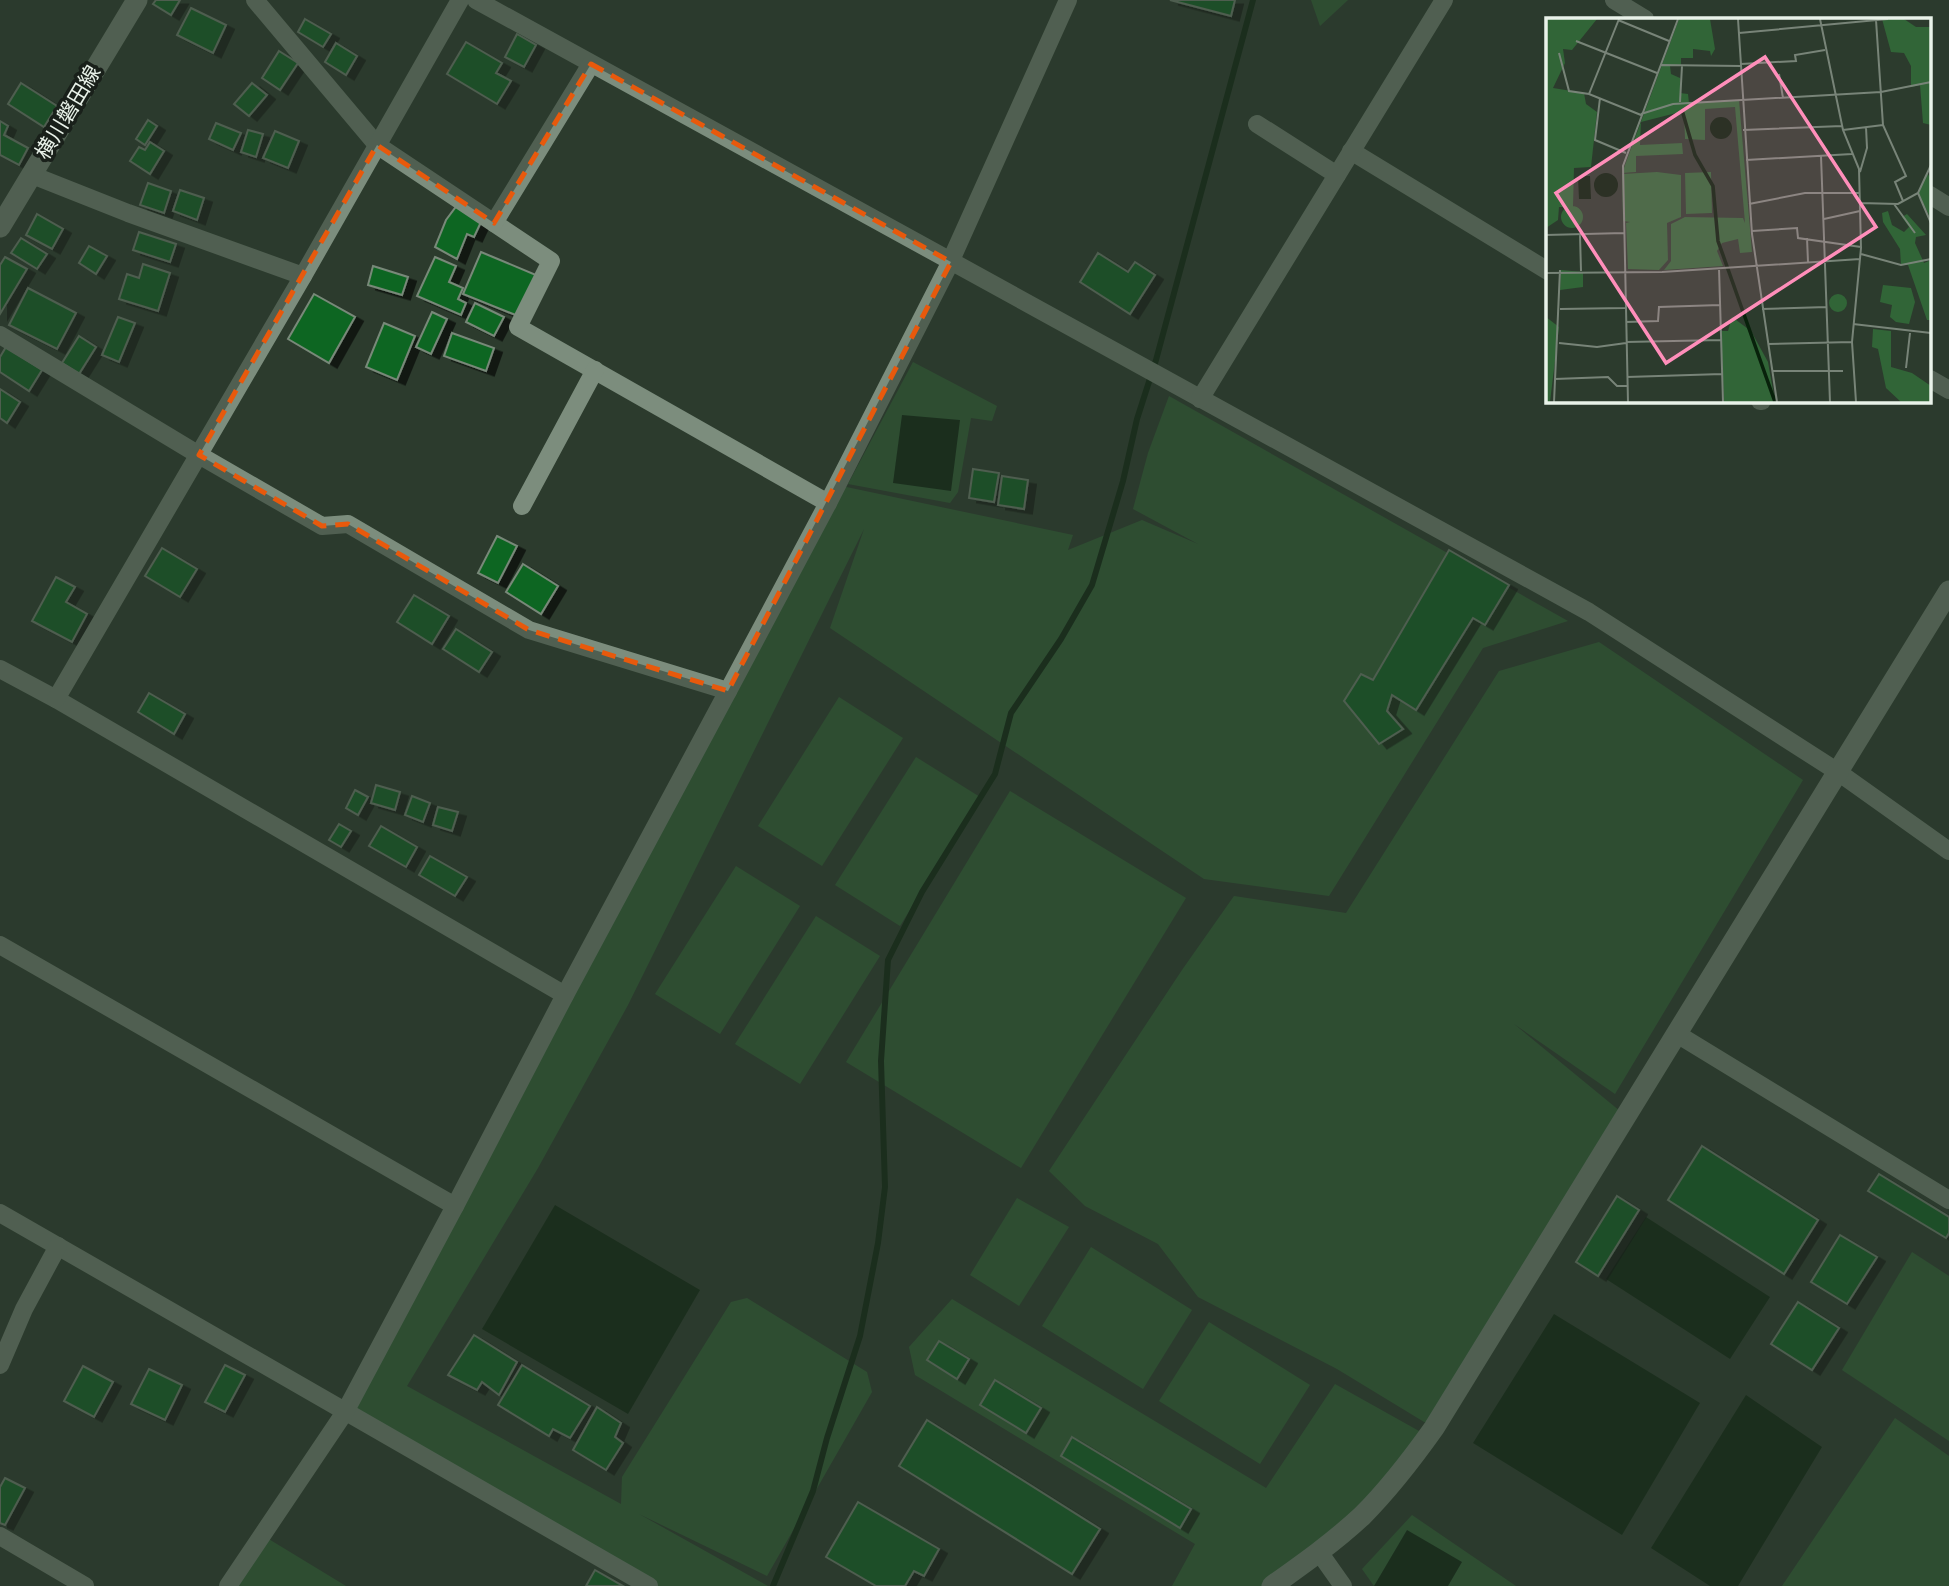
<svg xmlns="http://www.w3.org/2000/svg" width="1949" height="1586" font-family="Spectral,'Noto Sans JP',serif">
  <style>
    .green { fill: #316537 }
    .water { fill: #08210b }
    .lines { fill: none; stroke-linecap: round; stroke-linejoin: round }
    .stream { stroke: #08210b; stroke-width: 6 }
    .building { fill: #116624; stroke: #788979; stroke-width: 2; filter: url(#shadow) }
    .street { stroke: #7c8d7d; stroke-width: 18 }
    .secondary { stroke: #7c8d7d; stroke-width: 21 }
    .marked { fill: none; stroke: #e8590c; stroke-width: 5; stroke-dasharray: 14 9; stroke-linejoin: round }
    .labels { text-anchor: middle; dominant-baseline: central; stroke-width: 7; stroke-linejoin: round; paint-order: stroke }
    .street-label { font-size: 21px; fill: #e9f2e9; stroke: #19201a }
    .inset-river { fill: none; stroke: #08210b; stroke-width: 3.5 }
    .inset-road { fill: none; stroke: #788478; stroke-width: 2 }
    .view { fill: #ff8eba; fill-opacity: 0.15; stroke: #ff8eba; stroke-width: 3.5 }
    .inset-edge { fill: none; stroke: #e9f2e9; stroke-width: 3.5 }
  </style>
  <defs>
    <filter id="shadow"><feDropShadow dx="8" dy="4.5" stdDeviation="0" flood-color="#0009"/></filter>
  </defs>
  <rect width="100%" height="100%" fill="#2c3b2d"/>
  <!-- green -->
  <g class="green">
    <path d="M1311,0H1348L1320,26Z"/>
    <path d="M913,362L997,406L992,421L971,418L958,492L950,503L848,484Z"/>
    <path d="M1169,396L1568,621L1483,648L1329,896L1204,879L830,628L864,529L628,1005L538,1168L407,1386L621,1504L622,1477L731,1302L747,1298L867,1372L872,1392L767,1576L639,1514L768,1586H649L351,1416L837,485L1073,535L1068,550L1142,520L1198,544L1133,509L1148,453Z"/>
    <path d="M1599,642L1803,780L1615,1094L1514,1024L1626,1116L1434,1428L1337,1369L1198,1297L1158,1244L1085,1206L1049,1171L1182,970L1234,896L1346,913L1499,671Z"/>
    <path d="M839,697L903,738L822,866L758,826Z"/>
    <path d="M916,757L980,797L900,926L835,885Z"/>
    <path d="M1010,791L1186,898L1021,1168L846,1062Z"/>
    <path d="M736,866L800,906L720,1034L655,994Z"/>
    <path d="M816,916L880,956L800,1084L735,1044Z"/>
    <path d="M1017,1198L1069,1227L1019,1306L970,1275Z"/>
    <path d="M1091,1247L1192,1310L1143,1389L1042,1326Z"/>
    <path d="M1912,1252L1949,1276V1441L1842,1370Z"/>
    <path d="M952,1299L1266,1488L1335,1384L1428,1436L1347,1528L1268,1586H1172L1195,1544L915,1375L909,1347Z"/>
    <path d="M1209,1322L1310,1385L1260,1464L1159,1401Z"/>
    <path d="M1895,1418L1949,1456V1586H1782Z"/>
    <path d="M1412,1515L1516,1586H1374L1362,1569Z"/>
    <path d="M267,1538L346,1586H235Z"/>
  </g>
  <!-- water -->
  <g class="water">
    <path d="M902,415L960,420L951,491L893,483Z"/>
    <path d="M555,1205L700,1290L628,1414L482,1329Z"/>
    <path d="M1646,1217L1770,1297L1730,1359L1606,1279Z"/>
    <path d="M1554,1314L1700,1403L1622,1535L1473,1443Z"/>
    <path d="M1746,1395L1822,1447L1738,1586H1710L1651,1548Z"/>
    <path d="M1407,1530L1462,1562L1448,1586H1374Z"/>
  </g>
  <g class="lines">
    <!-- stream -->
    <path class="stream" d="M773,1586L813,1491L827,1438L860,1336L878,1243L885,1187L881,1061L888,960L922,892L995,774L1011,713L1061,639L1092,585L1123,481L1137,419L1156,360L1253,0"/>
  </g>
  <!-- building -->
  <g class="building">
    <path d="M156,0H180L171,15L153,4Z"/>
    <path d="M1170,0H1235L1231,16Z"/>
    <path d="M191,8L226,25L213,53L177,35Z"/>
    <path d="M305,19L331,34L323,47L298,32Z"/>
    <path d="M517,34L536,45L524,67L505,57Z"/>
    <path d="M466,42L502,63L496,73L511,81L497,104L447,74Z"/>
    <path d="M336,43L357,56L346,75L325,62Z"/>
    <path d="M279,51L298,63L280,90L262,78Z"/>
    <path d="M21,83L57,106L44,127L8,104Z"/>
    <path d="M252,83L267,95L249,116L234,104Z"/>
    <path d="M148,120L157,126L145,145L136,139Z"/>
    <path d="M0,121L8,126L4,135L28,148L19,165L0,155Z"/>
    <path d="M216,123L241,133L233,150L209,139Z"/>
    <path d="M248,130L263,134L256,157L241,152Z"/>
    <path d="M275,131L299,141L288,168L263,158Z"/>
    <path d="M150,142L164,151L150,174L130,161L139,147L145,150Z"/>
    <path d="M148,183L171,191L164,213L140,205Z"/>
    <path d="M180,190L204,198L197,220L173,211Z"/>
    <path d="M458,204L481,222L474,237L467,234L457,259L435,247L446,220Z"/>
    <path d="M37,214L63,229L52,249L26,235Z"/>
    <path d="M139,232L176,244L170,262L133,250Z"/>
    <path d="M21,238L47,254L37,269L11,253Z"/>
    <path d="M89,246L107,256L96,274L79,263Z"/>
    <path d="M481,252L536,275L518,316L463,294Z"/>
    <path d="M1098,253L1128,272L1135,262L1155,275L1130,314L1080,282Z"/>
    <path d="M5,257L27,269L0,314V265Z"/>
    <path d="M435,257L456,266L449,282L463,288L458,299L466,303L461,315L417,296Z"/>
    <path d="M143,264L170,273L158,311L119,299L127,274L139,278Z"/>
    <path d="M373,266L408,277L402,295L368,285Z"/>
    <path d="M28,288L76,313L57,349L9,325Z"/>
    <path d="M314,294L355,317L329,363L288,339Z"/>
    <path d="M475,303L504,317L494,336L466,322Z"/>
    <path d="M432,312L447,319L431,354L416,347Z"/>
    <path d="M118,317L135,323L119,362L102,355Z"/>
    <path d="M384,323L415,336L397,380L366,367Z"/>
    <path d="M452,333L494,348L486,371L444,356Z"/>
    <path d="M79,336L96,347L79,374L62,363Z"/>
    <path d="M6,347L42,370L29,391L0,372V357Z"/>
    <path d="M0,389L20,402L7,423L0,418Z"/>
    <path d="M973,469L999,473L994,502L969,498Z"/>
    <path d="M1002,476L1028,480L1024,509L998,505Z"/>
    <path d="M497,536L517,546L498,583L478,573Z"/>
    <path d="M162,548L197,569L180,597L145,576Z"/>
    <path d="M1449,550L1509,585L1485,625L1473,618L1416,710L1392,695L1387,711L1403,729L1379,744L1344,701L1361,674L1373,680Z"/>
    <path d="M523,564L558,586L541,614L506,592Z"/>
    <path d="M56,577L75,587L66,602L87,614L72,642L32,621Z"/>
    <path d="M414,595L449,616L432,644L397,622Z"/>
    <path d="M456,629L492,652L479,672L443,649Z"/>
    <path d="M149,693L185,714L174,734L138,712Z"/>
    <path d="M376,785L400,792L395,810L371,803Z"/>
    <path d="M355,790L368,797L358,815L346,808Z"/>
    <path d="M412,796L430,803L423,822L405,815Z"/>
    <path d="M438,807L458,812L452,831L433,825Z"/>
    <path d="M339,824L351,831L341,847L329,840Z"/>
    <path d="M381,826L417,847L406,867L369,846Z"/>
    <path d="M430,856L467,877L455,896L419,875Z"/>
    <path d="M1702,1146L1818,1220L1784,1274L1668,1200Z"/>
    <path d="M1879,1174L1949,1217V1233L1946,1238L1868,1191Z"/>
    <path d="M1617,1196L1639,1210L1598,1276L1576,1262Z"/>
    <path d="M1840,1235L1877,1257L1847,1304L1811,1282Z"/>
    <path d="M1798,1302L1839,1328L1812,1370L1771,1344Z"/>
    <path d="M474,1335L517,1362L499,1395L482,1382L477,1390L448,1375Z"/>
    <path d="M939,1341L969,1359L957,1379L927,1360Z"/>
    <path d="M225,1365L245,1375L225,1412L205,1402Z"/>
    <path d="M522,1365L590,1406L570,1438L553,1429L549,1436L498,1405Z"/>
    <path d="M83,1366L113,1382L94,1417L64,1401Z"/>
    <path d="M149,1369L182,1385L165,1420L131,1404Z"/>
    <path d="M995,1380L1041,1408L1026,1433L980,1405Z"/>
    <path d="M597,1407L621,1423L615,1437L623,1443L606,1470L573,1450Z"/>
    <path d="M927,1420L1100,1529L1072,1574L899,1466Z"/>
    <path d="M1072,1437L1191,1509L1180,1528L1061,1456Z"/>
    <path d="M5,1478L25,1488L5,1525L0,1523V1487Z"/>
    <path d="M858,1502L939,1549L924,1576L914,1571L905,1586H876L826,1557Z"/>
    <path d="M595,1570L623,1586H586Z"/>
  </g>
  <g class="lines">
    <!-- street -->
    <g class="street">
      <path d="M255,0L377,145L551,261L518,327L828,503"/>
      <path d="M476,0L1589,612L1838,772L1949,851"/>
      <path d="M1614,0L1645,19"/>
      <path d="M1257,124L1337,175"/>
      <path d="M1351,151L1548,271"/>
      <path d="M32,175L128,213L303,276"/>
      <path d="M1930,195L1949,207"/>
      <path d="M494,223L591,64"/>
      <path d="M0,335L199,455L322,526L348,524L529,630L728,691"/>
      <path d="M1930,379L1949,390"/>
      <path d="M1200,399L1444,0"/>
      <path d="M1760,401H1762"/>
      <path d="M522,506L595,370"/>
      <path d="M0,669L56,699L565,995"/>
      <path d="M56,699L303,276L460,0"/>
      <path d="M0,945L455,1206"/>
      <path d="M1677,1034L1949,1200"/>
      <path d="M0,1213L649,1586"/>
      <path d="M0,1365L24,1309L58,1246"/>
      <path d="M0,1536L85,1586"/>
      <path d="M1319,1552L1343,1586"/>
      <path d="M228,1586L345,1412L455,1206L565,995L728,691L828,503L947,269L1068,0"/>
    </g>
    <!-- secondary -->
    <g class="secondary">
      <path d="M0,227L137,0"/>
      <path d="M1272,1586C1303,1564 1334,1542 1362,1516C1389,1489 1412,1459 1434,1428L1949,591"/>
    </g>
  </g>
  <!-- marked area -->
  <path d="M0 0H1949V1586H0ZM591,64L951,262L728,691L529,630L348,524L322,526L199,455L377,145L494,223Z" fill="#2c3b2d" fill-opacity=".55" fill-rule="evenodd"/>
  <path class="marked" d="M591,64L951,262L728,691L529,630L348,524L322,526L199,455L377,145L494,223Z"/>
  <g class="labels">
    <!-- street labels -->
    <g class="street-label">
      <text transform="translate(69 113) rotate(-59)">横川磐田線</text>
    </g>
  </g>
  <!-- overview -->
  <g transform="translate(1546 18)">
    <rect width="385" height="385" fill="#2c3b2d"/>
    <path d="M0,1H51L26,32L17,31L19,45L7,70L38,75L40,86L51,94L45,149L28,150L27,189H13L12,202L0,210ZM133,1H164L169,31L165,38L164,33L147,31V40H135V48H124L125,56L134,60V75L142,76L143,85L193,82L206,234L194,235L192,221L176,225L171,233L177,248L118,252L125,243V206L139,199L197,200L199,205L189,89L159,91V122L139,121L138,93L95,104L94,127L136,125L137,136L90,138V154L76,155ZM336,1H358L370,9H385V107L377,105L374,67L365,69V48L358,35L345,34ZM111,154L135,157V199L121,205L122,242L113,252L82,251L80,205L84,204L77,203L76,156ZM165,154L166,195L140,196L139,155ZM381,155L385,161V201L372,175ZM15 199a11 11 0 1 1 22 0a11 11 0 1 1-22 0ZM342,193L346,207L358,214L363,209L356,199L361,196L380,217L370,219L369,225L378,245L385,242V302H381L362,247H355L354,231L337,204L336,195ZM15,252L37,254V269L14,272ZM337,267L365,270L369,284L363,306L350,304L344,299L346,287L334,284ZM283 285a9 9 0 1 1 18 0a9 9 0 1 1-18 0ZM0,299L13,309L4,384H0ZM186,299L205,313L222,344L229,384H178L175,313H182ZM327,311L345,313V349L366,355L385,368V384H355L340,370L332,331L326,329Z" fill="#316537"/>
    <path d="M164 110a11 11 0 1 1 22 0a11 11 0 1 1-22 0ZM48 167a12 12 0 1 1 24 0a12 12 0 1 1-24 0ZM32,158H44L45,181H33Z" fill="#08210b"/>
    <path class="inset-river" d="M136,92L149,137L167,168L172,223L229,384"/>
    <path class="inset-road" d="M192,1L206,216L231,384M274,1L297,112L313,151L315,230L306,324L310,384M72,2L123,23M330,2L337,107L360,158L349,164L357,183M193,15L342,1M30,23L111,55M13,35L23,73L43,76L95,97M195,46L250,43L249,37L279,32M114,47L195,48M233,56L237,80M43,76L73,1M54,80L49,122L80,135M134,84L136,48M95,96L127,86L335,74L385,64M197,112L296,108M297,112L337,107M275,138L284,384M200,142L306,136M314,154L321,130L320,109M372,175L385,205M314,185L352,186L372,175L385,147M203,186L259,175H314M348,186L369,215M278,201L314,193M206,213L251,210L252,220L315,229M0,217L78,215M34,217L35,253M261,220L262,244M315,236L355,247L385,241M173,250L177,384M0,255L116,254L314,241M14,291L79,290M216,291L281,289M80,304L112,303L113,289L174,287M307,306L385,315M80,324L175,322M13,325L51,329L80,325M222,326L306,324M360,350L364,315M226,353H297M81,359L176,356M9,361L62,359L71,368H81M8,384L14,252M82,384L77,148L132,1"/>
    <path class="view" d="M219,39L330,209L120,345L10,175Z"/>
    <rect width="385" height="385" class="inset-edge"/>
  </g>
</svg>
